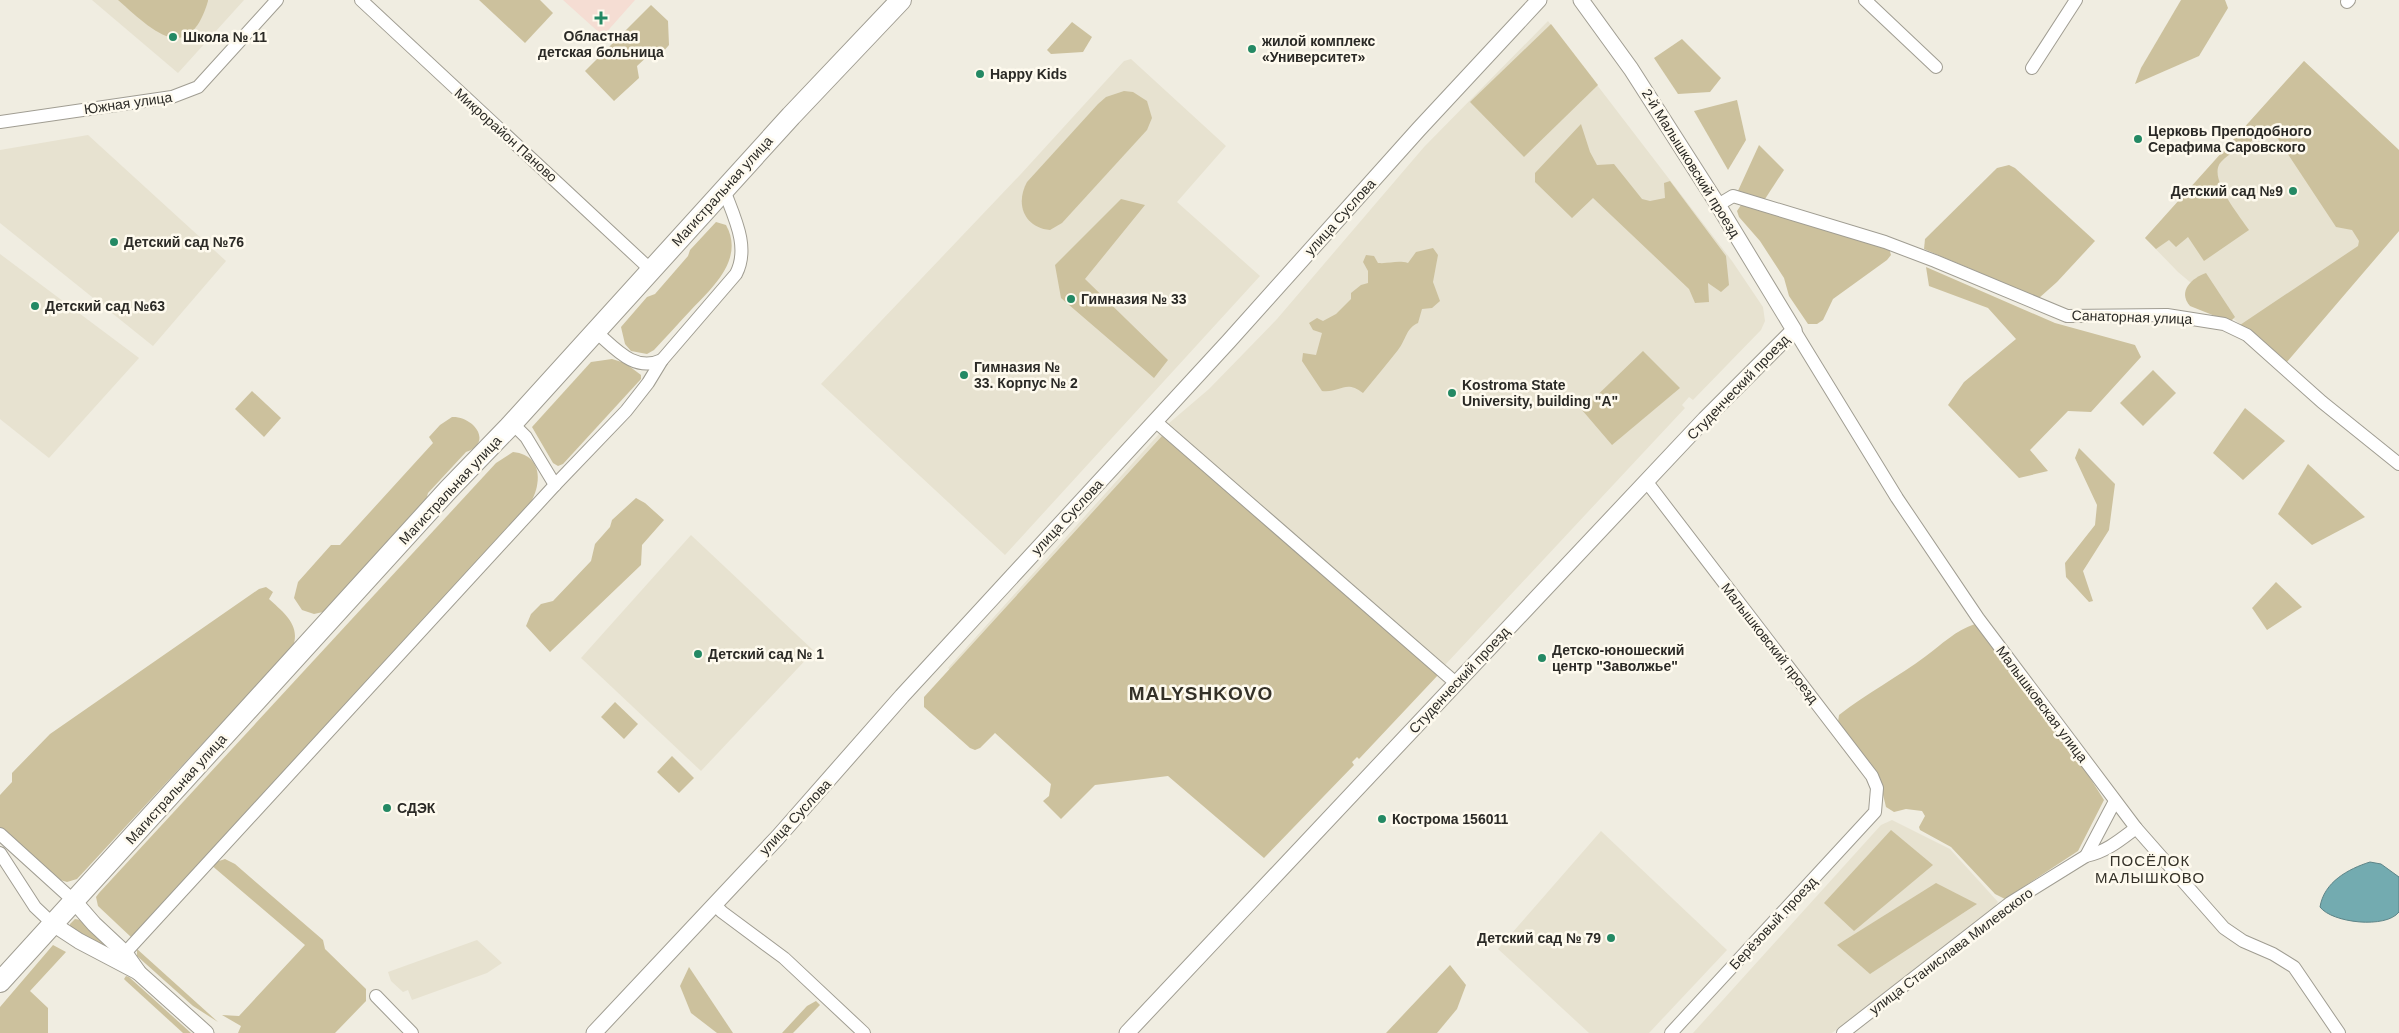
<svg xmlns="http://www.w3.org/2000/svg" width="2399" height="1033" font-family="Arial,sans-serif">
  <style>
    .built { fill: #e7e2d0 }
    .medical { fill: #f5ddd3 }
    .green { fill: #ccc19d }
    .water { fill: #73abb0; stroke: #5d8487 }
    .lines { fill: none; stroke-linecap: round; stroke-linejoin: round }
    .minor-casing { stroke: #a09d92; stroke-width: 14 }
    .tertiary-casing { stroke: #a09d92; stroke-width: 17 }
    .trunk-casing { stroke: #a09d92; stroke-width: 22 }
    .minor { stroke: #fff; stroke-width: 12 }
    .tertiary { stroke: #fff; stroke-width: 15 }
    .trunk { stroke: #fff; stroke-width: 20 }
    .poi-dot { fill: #248964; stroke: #fefaee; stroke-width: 2 }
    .labels { text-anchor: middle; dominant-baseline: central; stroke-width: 5; stroke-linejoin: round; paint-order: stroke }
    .poi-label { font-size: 14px; font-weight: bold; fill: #2b2a26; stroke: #fefaee; text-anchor: start }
    .street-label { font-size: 14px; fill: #2b2a26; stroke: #fefaee }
    .neighbourhood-label { font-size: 15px; letter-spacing: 1px; fill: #343128; stroke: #fefaee }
    .district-label { font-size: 19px; font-weight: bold; letter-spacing: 1px; fill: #343128; stroke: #fefaee }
  </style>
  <rect width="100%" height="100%" fill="#f0ede1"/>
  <!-- built -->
  <g class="built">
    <path d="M92,0H244L178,73Z"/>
    <path d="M1548,21L1732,261L1763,307L1765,321L1761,330L1693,400L1689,397L1682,405L1685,408L1445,665L1344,577L1179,764L1059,771L948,668L1168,424L1209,389L1277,319L1424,147Z"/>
    <path d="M1131,59L1226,146L1177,202L1260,276L1005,555L821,384L1020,175L1124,61Z"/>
    <path d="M2304,61L2399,150V231L2286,363L2178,272L2145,238Z"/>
    <path d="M88,135L226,261L153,346L0,223V150Z"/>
    <path d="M0,254L139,358L49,458L0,419Z"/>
    <path d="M691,535L814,651L701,771L581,658Z"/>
    <path d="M1892,820L1950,849L1998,902L1995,906L1832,1033H1693L1881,825Z"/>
    <path d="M1601,831L1727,950L1649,1033H1589L1498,949Z"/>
    <path d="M477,940L502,963L487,973L412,1000L408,990L403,992L391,981L388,972Z"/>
  </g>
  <!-- medical -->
  <path class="medical" d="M563,0H635L603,36Z"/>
  <!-- green -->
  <g class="green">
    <path d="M118,0H208V1C188,68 151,29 118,0Z"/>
    <path d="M479,0H540L553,13L525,43Z"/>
    <path d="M2181,0H2225L2228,8L2199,56L2135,84L2141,68Z"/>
    <path d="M651,5L668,21L669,45L662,53H651L637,66L639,78L614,101L585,71Z"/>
    <path d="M1072,22L1092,37L1083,52L1051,54L1047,50Z"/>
    <path d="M1551,24L1598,85L1524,157L1470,102Z"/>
    <path d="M1682,39L1721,78L1710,92L1678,94L1654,58Z"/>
    <path d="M2304,61L2399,150V231L2286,363L2240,325L2358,246L2359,241L2352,230L2336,227L2278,139L2266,134L2260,136C2248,144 2231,151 2221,162C2207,177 2239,215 2249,230L2204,261L2188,237L2176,247L2169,240L2156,249L2145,238Z"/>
    <path d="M1124,91L1133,92L1147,101L1152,118L1147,130L1062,223L1050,230C1024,227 1015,204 1027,182L1098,104L1106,97Z"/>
    <path d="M1737,100L1746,140L1728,170L1694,111Z"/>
    <path d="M1581,124L1590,152L1597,165L1614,164L1642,199L1650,201L1665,198L1664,183L1670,181L1726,256L1729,285L1721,292L1708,283L1709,302L1695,303L1689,289L1593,198L1572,218L1535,182V173Z"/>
    <path d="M1759,145L1784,170L1765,199L1737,193Z"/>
    <path d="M2009,165L2015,168L2095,241L2057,282L2039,298L1924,249L1925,239L1997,168Z"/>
    <path d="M1121,199L1145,205L1085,279L1168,360L1154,378L1061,298L1055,265Z"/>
    <path d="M1741,205L1889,248L1891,255L1887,260L1833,299L1823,320L1817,324H1808L1789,296L1784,278L1760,241L1739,217L1737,211Z"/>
    <path d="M716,222L726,225C745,259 712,288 691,310C678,324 666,337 654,350L647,354L631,351L625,344L621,327L647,297L655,294L688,256L690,250Z"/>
    <path d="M1433,248L1438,255L1433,282L1440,301L1432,308L1422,309L1418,323C1406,328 1406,340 1398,350C1387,364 1375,378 1363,393C1345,379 1341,393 1322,391L1302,361L1303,353L1316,355L1322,333L1313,330L1309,323L1317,318L1323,321L1336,314L1351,299V293L1361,285L1368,283V271L1363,262L1366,255L1374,256L1378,263C1389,264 1397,260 1408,263L1416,252Z"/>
    <path d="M1926,267L2055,323L2135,345L2141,357L2091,412L2068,411L2030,450L2048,471L2019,478L1948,405L1964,382L2016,339L1988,308L1929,286Z"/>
    <path d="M2206,273L2235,317L2230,322L2190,306C2177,291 2192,278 2206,273Z"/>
    <path d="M1643,351L1680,388L1612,445L1582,410Z"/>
    <path d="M612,359L625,363L641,375V379L563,464L558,466L553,463L532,427L591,362Z"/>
    <path d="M2153,370L2176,393L2143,426L2120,403Z"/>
    <path d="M252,391L281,418L264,437L235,409Z"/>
    <path d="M2245,408L2285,441L2243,480L2213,453Z"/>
    <path d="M452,417C473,416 494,442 466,452L428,493L426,500L323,612L314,614L302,610L294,598L298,582L331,545H340L433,443L429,437L440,425Z"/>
    <path d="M1162,436L1439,674L1359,759L1357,757L1352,762L1354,765L1264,858L1168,776L1095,785L1061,819L1043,801L1049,796L1051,784L995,733L980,748L975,750L970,748L924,707V697Z"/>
    <path d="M2079,448L2115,484L2109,530L2083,571L2093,601L2089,602L2066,577L2065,563L2095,525L2097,505L2075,458Z"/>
    <path d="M513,452C542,455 542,482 531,502L132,938L98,906L96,897L99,893L496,463Z"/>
    <path d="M2308,464L2365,517L2312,545L2278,514Z"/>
    <path d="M636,498L645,503L664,520L642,545L641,565L550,652L526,626L531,614L541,604L553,601L591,561L595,544L610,527L612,520Z"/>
    <path d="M2276,582L2302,607L2267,630L2252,608Z"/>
    <path d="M266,587L273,592L269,599C283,612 301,625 293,646L77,879L67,882L57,879L0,830V795L12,782V773L50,734L259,589Z"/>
    <path d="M1975,624L2020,686L2078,759L2104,800L2078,851L2005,899L1995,894L1951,847L1920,830L1919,827L1925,816L1922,811L1906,809L1894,812L1886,807L1878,774L1838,722L1839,715C1867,693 1898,677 1926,656C1941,645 1956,630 1975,624Z"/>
    <path d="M615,702L638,724L624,739L601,717Z"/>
    <path d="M672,756L694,778L679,793L657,772Z"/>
    <path d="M1891,830L1933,865L1854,931L1824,903Z"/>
    <path d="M225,859L235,864L323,940L325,949L366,989V1001L335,1033H238L241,1026L222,1015L239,1016L305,945L210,864Z"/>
    <path d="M1936,883L1977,904L1870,974L1837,945Z"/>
    <path d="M75,919L81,920L117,955L70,927V924Z"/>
    <path d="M53,945L66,952L30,991L48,1008V1033H0V1007Z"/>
    <path d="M137,949L218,1022L193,1006L137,956Z"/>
    <path d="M1450,965L1466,985L1457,1009L1437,1033H1386Z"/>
    <path d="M689,967L733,1033H717L691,1013L680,986Z"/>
    <path d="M126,976L129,977L191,1033H183L126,981L124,979Z"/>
    <path d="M816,1001L820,1005L793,1033H782L807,1006Z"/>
  </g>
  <!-- water -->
  <path class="water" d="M2370,862L2381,864L2399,877V912C2386,929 2332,923 2320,907C2324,882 2348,869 2370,862Z"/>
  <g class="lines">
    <defs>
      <g id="minor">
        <path d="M361,0L651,270"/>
        <path d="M1865,0L1936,67"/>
        <path d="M2347,2L2349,0"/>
        <path d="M2032,68L2076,0"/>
        <path d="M0,122L172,97L198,87L277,0"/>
        <path d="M1718,205L1733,196L1885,242L1935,261L2067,316L2167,315L2224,324L2247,335L2322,402L2399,464"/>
        <path d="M1794,330L1897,498L1978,618L2136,828L2224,928L2243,941L2273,954L2294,967L2339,1033"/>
        <path d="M595,331C615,348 634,373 662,360"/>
        <path d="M1155,421L1457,684"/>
        <path d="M512,423L526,437L555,485"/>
        <path d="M1646,481L1872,776L1877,788L1875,812L1671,1033"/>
        <path d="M0,834L74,901"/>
        <path d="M0,853L35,907L53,924"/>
        <path d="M2086,856L2115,801"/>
        <path d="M714,904L722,912L784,958L864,1033"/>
        <path d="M125,953L555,485L626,411L648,383L662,360L736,274C750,247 734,217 724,190"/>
        <path d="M376,996L412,1033"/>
        <path d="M1843,1033L2010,903L2086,856C2106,852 2120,840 2136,828"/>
      </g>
      <g id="tertiary">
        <path d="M74,901L94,924L125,953L139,973L206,1033"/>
        <path d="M53,924L79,941L138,972"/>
        <path d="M594,1033L778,837L902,696L1229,341L1419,129L1539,0"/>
        <path d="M1127,1033L1705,419L1794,330L1718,205L1631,69L1581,0"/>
      </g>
      <path id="trunk" d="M0,982L448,490L509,427L791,116L901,0"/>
    </defs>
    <!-- minor casing -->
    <use href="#minor" class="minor-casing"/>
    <!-- tertiary casing -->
    <use href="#tertiary" class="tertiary-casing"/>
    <!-- trunk casing -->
    <use href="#trunk" class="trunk-casing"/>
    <!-- minor -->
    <use href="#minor" class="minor"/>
    <!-- tertiary -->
    <use href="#tertiary" class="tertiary"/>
    <!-- trunk -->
    <use href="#trunk" class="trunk"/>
  </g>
  <!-- markers -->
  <g class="poi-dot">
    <path d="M598.5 10.5h5v5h5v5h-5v5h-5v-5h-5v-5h5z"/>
    <circle cx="173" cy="37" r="5"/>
    <circle cx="1252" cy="49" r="5"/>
    <circle cx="980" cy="74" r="5"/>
    <circle cx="2138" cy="139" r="5"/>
    <circle cx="2293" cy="191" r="5"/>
    <circle cx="114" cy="242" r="5"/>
    <circle cx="1071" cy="299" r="5"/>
    <circle cx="35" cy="306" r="5"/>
    <circle cx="964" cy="375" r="5"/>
    <circle cx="1452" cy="393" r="5"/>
    <circle cx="698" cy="654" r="5"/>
    <circle cx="1542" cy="658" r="5"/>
    <circle cx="387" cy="808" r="5"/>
    <circle cx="1382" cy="819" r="5"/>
    <circle cx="1611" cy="938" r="5"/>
  </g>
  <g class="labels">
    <!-- poi labels -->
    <g class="poi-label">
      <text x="601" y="36" text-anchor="middle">Областная<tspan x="601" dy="16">детская больница</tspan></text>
      <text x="183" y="37">Школа № 11</text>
      <text x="1262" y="41">жилой комплекс<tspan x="1262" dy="16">«Университет»</tspan></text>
      <text x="990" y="74">Happy Kids</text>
      <text x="2148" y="131">Церковь Преподобного<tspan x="2148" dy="16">Серафима Саровского</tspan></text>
      <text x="2283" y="191" text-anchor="end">Детский сад №9</text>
      <text x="124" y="242">Детский сад №76</text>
      <text x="1081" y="299">Гимназия № 33</text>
      <text x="45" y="306">Детский сад №63</text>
      <text x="974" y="367">Гимназия №<tspan x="974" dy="16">33. Корпус № 2</tspan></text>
      <text x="1462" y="385">Kostroma State<tspan x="1462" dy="16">University, building "A"</tspan></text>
      <text x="1552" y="650">Детско-юношеский<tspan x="1552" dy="16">центр "Заволжье"</tspan></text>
      <text x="708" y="654">Детский сад № 1</text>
      <text x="397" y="808">СДЭК</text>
      <text x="1392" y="819">Кострома 156011</text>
      <text x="1601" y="938" text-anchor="end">Детский сад № 79</text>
    </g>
    <!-- street labels -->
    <g class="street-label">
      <text transform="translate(128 103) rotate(-8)">Южная улица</text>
      <text transform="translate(506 135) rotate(42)">Микрорайон Паново</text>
      <text transform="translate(1691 163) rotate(58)">2-й Малышковский проезд</text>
      <text transform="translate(722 191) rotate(-48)">Магистральная улица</text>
      <text transform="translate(1340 217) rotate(-48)">улица Суслова</text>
      <text transform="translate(2132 317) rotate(2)">Санаторная улица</text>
      <text transform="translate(1738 387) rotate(-46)">Студенческий проезд</text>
      <text transform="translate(450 490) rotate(-47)">Магистральная улица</text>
      <text transform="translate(1067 517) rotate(-47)">улица Суслова</text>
      <text transform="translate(1770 643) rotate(52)">Малышковский проезд</text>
      <text transform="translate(1459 680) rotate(-47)">Студенческий проезд</text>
      <text transform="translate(2042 704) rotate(53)">Малышковская улица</text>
      <text transform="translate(176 789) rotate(-48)">Магистральная улица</text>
      <text transform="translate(795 817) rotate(-47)">улица Суслова</text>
      <text transform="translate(1773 923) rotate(-47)">Берёзовый проезд</text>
      <text transform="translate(1951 951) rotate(-37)">улица Станислава Милевского</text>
    </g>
    <!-- neighbourhood labels -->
    <g class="neighbourhood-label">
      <text x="2150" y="860">ПОСЁЛОК<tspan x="2150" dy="17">МАЛЫШКОВО</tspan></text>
    </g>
    <!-- district labels -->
    <g class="district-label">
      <text x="1201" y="693">MALYSHKOVO</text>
    </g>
  </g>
</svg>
